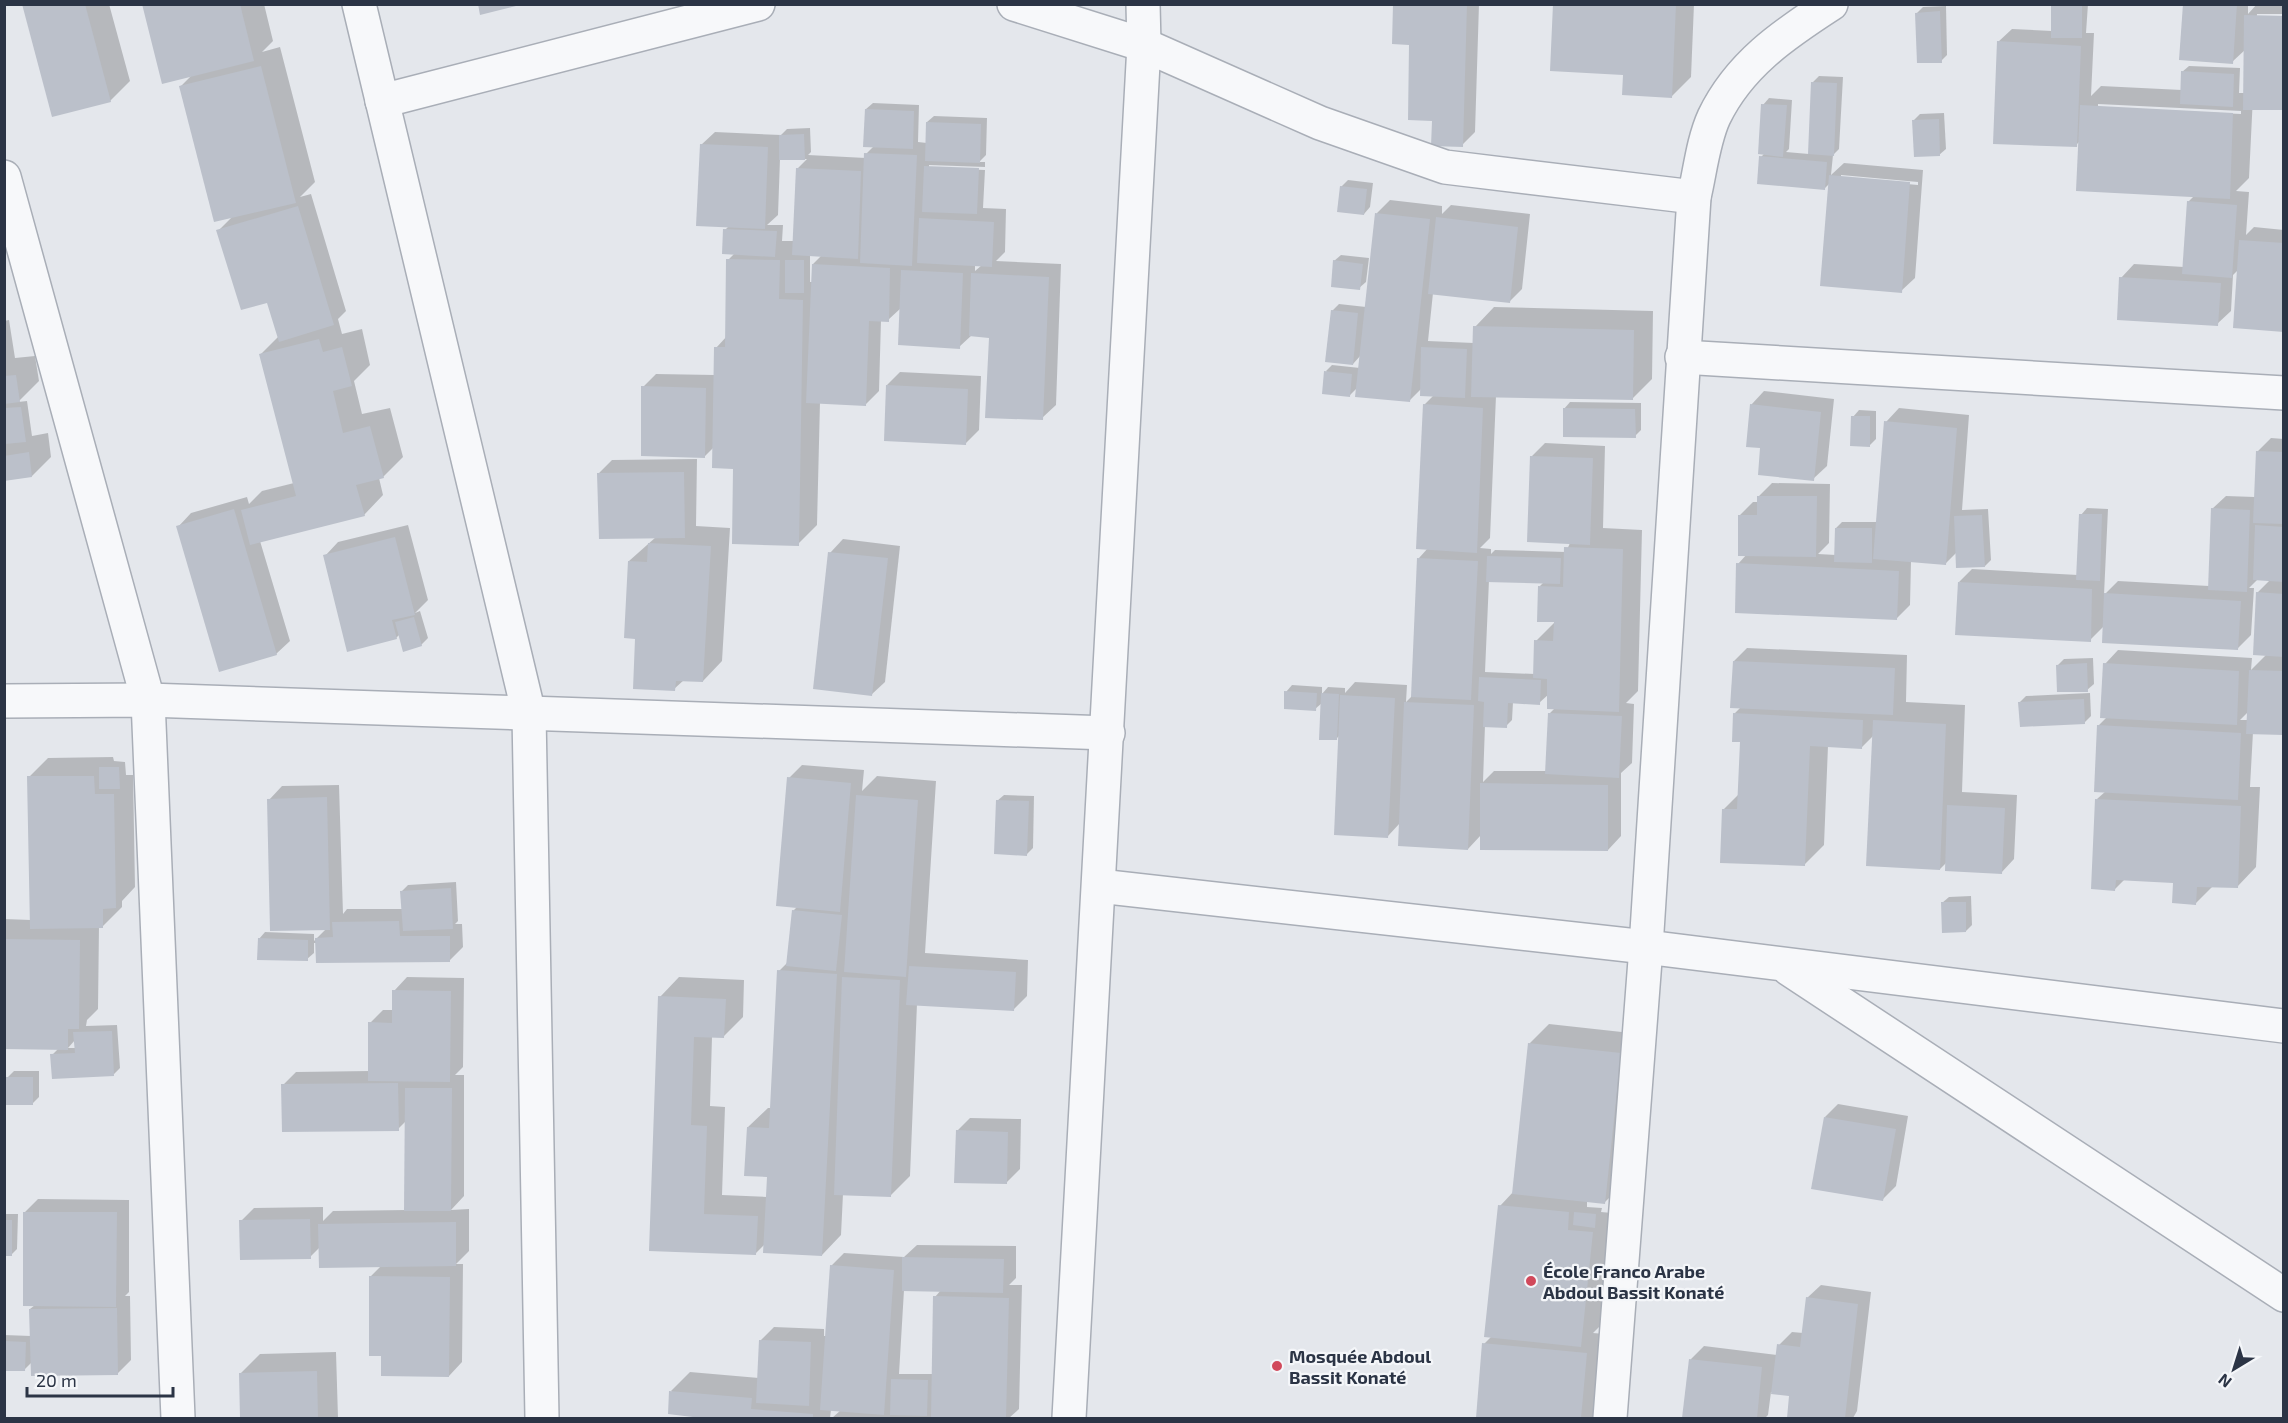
<svg xmlns="http://www.w3.org/2000/svg" width="2288" height="1423" font-family="'Exo 2',sans-serif">
  <style>
    .shadow { fill: #0003; fill-rule: evenodd }
    .building { fill: #bbc0ca }
    .lines { fill: none; stroke-linecap: round; stroke-linejoin: round }
    .street-casing { stroke: #a9aeb7; stroke-width: 36 }
    .street { stroke: #f7f8fa; stroke-width: 33 }
    .poi-dot { fill: #d1495b; stroke: #f4f6f9; stroke-width: 2 }
    .labels { text-anchor: middle; dominant-baseline: central; stroke-width: 4.5; stroke-linejoin: round; paint-order: stroke }
    .poi-label { font-size: 18px; font-weight: bold; fill: #2b3445; stroke: #f4f6f9; text-anchor: start }
  </style>
  <rect width="100%" height="100%" fill="#e4e7ec"/>
  <!-- shadow -->
  <g class="shadow">
    <path d="M24,4H109L130,81L110,101Z"/>
    <path d="M144,4H264L273,41L262,52L280,47L315,182L300,197L311,194L346,311L338,319L342,334L362,329L370,365L354,381L362,414L390,408L403,457L383,477L379,478L383,495L364,515L260,541L290,641L276,654L178,527L191,513L247,497L249,504L262,491L294,483L261,354L279,336L268,301L218,231L232,217L181,86L192,75Z"/>
    <path d="M1394,4H1479L1475,132L1462,145L1433,119L1411,44Z"/>
    <path d="M1555,4H1694L1691,77L1672,96L1625,73Z"/>
    <path d="M2052,4H2088L2086,33H2094L2091,96L2101,86L2182,90V72L2189,66L2240,68L2239,93H2245L2246,49L2232,62L2184,4H2248V14L2257,4H2284V14H2257L2249,178L2236,191L2249,192L2246,235L2254,227L2284,230V331L2239,269L2233,275L2231,311L2217,324L2121,278L2134,264L2184,267L2188,202L2194,196L2080,141L2076,145L1998,42L2012,29L2052,31ZM2098,104L2241,111V114L2098,107Z"/>
    <path d="M1946,6L1947,55L1941,61L1917,13L1923,7Z"/>
    <path d="M1819,76L1843,77L1839,149L1833,155L1831,175L1844,163L1923,170L1915,278L1901,291L1830,183L1825,188L1761,157L1764,154L1763,105L1769,98L1792,100L1789,149L1786,152L1809,154L1813,82ZM1841,175L1918,182V185L1841,178Z"/>
    <path d="M873,103L919,105L918,142L927,143V122L934,116L987,118L986,155L979,162H985V167L929,165V168L985,170L983,208L1006,209L1005,252L996,261L1061,264L1056,405L1042,418L990,336L972,335L959,347L901,308L888,320H881L879,391L866,404L820,402L817,525L798,544L735,467L714,447L705,456L643,387L656,374L715,375L716,348L727,336L728,260L735,253L725,230L729,226L701,145L715,132L781,135L787,129L810,128L811,152L808,155L866,158V154L874,146L866,109ZM780,159H807L797,169L794,241H782L783,225H767L778,215ZM810,255H822L813,264V282H810ZM975,264L982,265L975,271Z"/>
    <path d="M1944,113L1946,149L1939,155L1914,120L1920,114Z"/>
    <path d="M1348,180L1373,183L1370,207L1364,214L1341,187Z"/>
    <path d="M1390,200L1442,206V214L1451,205L1530,214L1522,289L1509,302L1433,293L1428,341L1474,343L1475,327L1494,307L1653,311L1652,379L1633,398L1496,396L1490,538L1480,548L1491,549V554L1495,550L1566,552L1570,543L1532,456L1545,443L1605,446L1603,528L1642,530L1638,691L1626,703L1634,704L1632,763L1621,773V836L1608,850L1481,835L1468,849L1400,823L1388,836L1340,735L1336,739L1322,703L1315,709L1286,692L1292,685L1322,687V694L1328,687L1345,688V693L1355,682L1407,685L1406,702L1412,696L1419,558L1428,548L1424,405L1434,395L1422,388L1409,401L1358,387L1349,396L1326,371L1332,365L1360,368L1361,355L1353,364L1332,311L1339,304L1366,307L1377,213ZM1489,580L1544,582L1540,586L1556,621L1536,641L1535,674L1485,672ZM1549,694L1555,708L1549,714L1547,771H1494L1483,782L1485,725L1506,726L1512,720L1513,702L1539,703Z"/>
    <path d="M1341,255L1369,258L1366,282L1359,288L1334,261Z"/>
    <path d="M9,320L15,358L35,356L39,381L18,402L27,401L32,436L48,433L51,457L32,476L4,480V321Z"/>
    <path d="M900,372L981,376L979,430L966,443L887,385Z"/>
    <path d="M1764,391L1834,399L1827,466L1813,479L1751,405Z"/>
    <path d="M1570,402L1641,403V430L1635,436L1564,409Z"/>
    <path d="M1899,408L1969,415L1962,510L1988,509L1991,560L1985,566L1957,552L1945,564L1911,561L1910,605L1896,619L1738,564L1747,554L1740,515L1753,502H1759V496L1772,483L1830,484L1829,543L1818,554L1836,555V528L1842,522H1878L1886,422Z"/>
    <path d="M1859,410L1876,411V439L1870,445L1853,417Z"/>
    <path d="M2271,438L2284,439V734L2253,732L2250,787H2260L2256,867L2237,887L2213,886L2195,904L2175,882L2125,879L2115,889L2097,799L2106,791L2098,726L2107,717L2105,664L2118,650L2252,658L2251,670L2267,654L2257,593L2271,579H2258L2249,588H2254L2251,635L2238,648L2104,626L2090,640L1959,582L1972,569L2078,575L2081,515L2087,508L2108,509L2104,595L2118,581L2209,586L2212,509L2226,496L2255,497L2258,451ZM2249,711L2248,720H2240Z"/>
    <path d="M697,459L696,526L730,528L722,661L703,681L684,680L674,689L637,637L629,561L656,537L599,473L612,460Z"/>
    <path d="M408,525L428,600L415,613L420,611L428,638L421,645L400,634L396,638L325,556L338,542Z"/>
    <path d="M843,539L900,546L885,682L871,695L830,553Z"/>
    <path d="M1747,648L1907,655L1906,702L1965,705L1962,792L2017,795L2014,859L2001,873L1947,862L1940,869L1874,735L1861,748L1828,746L1824,845L1804,865L1723,810L1739,794L1741,740L1734,714L1741,707L1734,661Z"/>
    <path d="M2093,658L2094,684L2087,690L2058,665L2064,659Z"/>
    <path d="M2090,693L2091,716L2084,723L2020,702L2026,696Z"/>
    <path d="M113,757L114,761L125,762L126,775H133L135,887L122,901V907L103,926H99L98,1009L87,1020L86,1026L117,1025L120,1068L114,1074L52,1055L58,1049L4,1048V919L31,920L29,777L48,758ZM75,1040L76,1048H68Z"/>
    <path d="M802,765L864,770L862,791L877,776L936,781L925,953L1028,960L1027,996L1013,1010L917,1004L910,1176L890,1196L843,1194L841,1235L822,1255L765,1244L756,1253L650,1249L660,997L679,977L744,980L743,1017L723,1037H712L710,1106L725,1107L722,1195L767,1197L768,1176L748,1127L768,1108H772L779,971L788,962L793,911L797,907L789,778Z"/>
    <path d="M339,785L343,914L347,909H403L402,891L408,885L456,882L458,921L455,924H462L463,947L450,960L317,943H314V953L307,959L259,939L265,932L314,934V941L326,929L269,800L282,786Z"/>
    <path d="M1004,795L1034,796L1033,848L1027,854L997,801Z"/>
    <path d="M1971,896L1972,925L1966,931L1942,903L1949,897Z"/>
    <path d="M407,977L464,978L463,1067L455,1075H464V1196L451,1210L469,1209V1251L456,1264H463L462,1362L449,1376L383,1354L371,1276L382,1265L320,1247L310,1257L241,1221L254,1208L323,1207V1221L333,1211L406,1210V1121L398,1129L283,1085L296,1072L370,1071V1023L383,1010H394V991Z"/>
    <path d="M1549,1024L1640,1034L1624,1183L1605,1202L1587,1200V1207L1602,1208L1601,1212L1612,1213L1600,1326L1593,1333L1605,1334L1598,1418H1477L1484,1344L1492,1336L1500,1206L1514,1191L1529,1044Z"/>
    <path d="M14,1071H39V1097L33,1103L7,1078Z"/>
    <path d="M1838,1104L1908,1116L1896,1186L1883,1199L1825,1117Z"/>
    <path d="M970,1118L1021,1119L1020,1169L1007,1182L957,1131Z"/>
    <path d="M38,1199L129,1200V1292L125,1296H130L131,1360L118,1373L32,1362L24,1370L4,1369V1335L31,1336L30,1309L35,1305L24,1213Z"/>
    <path d="M4,1214H18L17,1249L11,1255H4Z"/>
    <path d="M917,1245L1016,1246V1278L1009,1285H1022L1019,1409L1009,1418H832L841,1410H831L830,1418H702V1416L671,1391L690,1372L759,1378L760,1341L774,1327L824,1329V1336H827L831,1266L844,1253L904,1257ZM904,1290H941L935,1297L933,1374H899Z"/>
    <path d="M1821,1285L1871,1292L1857,1411L1853,1418H1793L1791,1394L1771,1392L1768,1415L1765,1418H1684L1691,1359L1704,1346L1777,1355L1779,1345L1792,1332L1803,1333L1807,1298Z"/>
    <path d="M336,1352L338,1418H242L241,1373L260,1354Z"/>
  </g>
  <!-- building -->
  <g class="building">
    <path d="M22,4H85L111,102L52,117Z"/>
    <path d="M142,4H240L254,61L162,84Z"/>
    <path d="M478,4H520V5L480,15Z"/>
    <path d="M1393,4H1467L1463,147L1431,146L1432,121L1408,120L1409,45L1392,44Z"/>
    <path d="M1553,4H1676L1672,98L1622,95L1623,75L1550,71Z"/>
    <rect x="2051" y="4" width="31" height="34"/>
    <path d="M2183,4H2237L2233,64L2179,60Z"/>
    <path d="M1940,11L1942,63H1917L1915,13Z"/>
    <path d="M2244,15L2284,16V110H2243Z"/>
    <path d="M1997,41L2081,46L2077,147L1993,144Z"/>
    <path d="M261,66L296,203L214,222L179,86Z"/>
    <path d="M2181,71L2234,74L2233,107L2180,104Z"/>
    <path d="M1811,82L1837,83L1834,156L1808,154Z"/>
    <path d="M1761,104L1787,105L1783,157L1758,154Z"/>
    <path d="M2080,105L2233,113L2230,199L2076,191Z"/>
    <path d="M865,109L914,111L913,149L863,147Z"/>
    <path d="M1939,119L1940,156L1914,157L1912,120Z"/>
    <path d="M926,122L981,124L980,163L925,161Z"/>
    <path d="M804,134L805,160H779V135Z"/>
    <path d="M700,144L768,147L765,229L696,226Z"/>
    <path d="M864,153L917,155L912,266L860,263Z"/>
    <path d="M1759,156L1827,162L1825,190L1757,184Z"/>
    <path d="M924,166L979,168L977,214L922,212Z"/>
    <path d="M796,168L861,171L858,259L792,255Z"/>
    <path d="M1829,175L1910,182L1902,293L1820,286Z"/>
    <path d="M1340,186L1367,189L1364,215L1337,212Z"/>
    <path d="M2187,201L2237,205L2232,278L2182,274Z"/>
    <path d="M298,206L334,325L279,342L267,303L241,310L216,230Z"/>
    <path d="M1375,213L1430,219L1410,402L1355,397Z"/>
    <path d="M1436,217L1518,227L1510,303L1428,294Z"/>
    <path d="M919,218L994,222L992,267L917,263Z"/>
    <path d="M723,229L777,231L775,257L722,254Z"/>
    <path d="M2239,240L2284,243V332L2233,328Z"/>
    <path d="M726,259L780,260L779,299L803,300L799,546L732,544L733,469L712,468L714,347H725Z"/>
    <rect x="785" y="260" width="19" height="33"/>
    <path d="M1333,260L1363,264L1360,290L1331,287Z"/>
    <path d="M812,264L890,268L889,322L869,321L866,406L806,403Z"/>
    <path d="M901,270L963,273L960,349L898,345Z"/>
    <path d="M971,273L1049,277L1043,420L985,418L989,338L969,336Z"/>
    <path d="M2119,277L2221,283L2218,326L2117,320Z"/>
    <path d="M1331,310L1358,313L1353,365L1325,362Z"/>
    <path d="M1473,326L1634,330L1633,400L1471,397Z"/>
    <path d="M319,339L323,352L342,347L352,386L333,391L343,433L370,426L384,478L356,485L365,516L250,545L241,510L296,496L259,354Z"/>
    <path d="M1421,347L1467,349L1465,398L1420,396Z"/>
    <path d="M1324,371L1352,374L1350,397L1322,394Z"/>
    <path d="M16,375L20,402L4,404V376Z"/>
    <path d="M886,385L968,389L966,445L884,441Z"/>
    <path d="M641,386L706,388L705,458L641,456Z"/>
    <path d="M1423,404L1483,408L1477,553L1416,549Z"/>
    <path d="M1750,404L1821,412L1814,481L1758,475L1760,448L1746,447Z"/>
    <path d="M21,407L26,442L5,444L4,408Z"/>
    <path d="M1563,408L1635,409L1636,438L1563,437Z"/>
    <path d="M1851,416H1870V447L1850,446Z"/>
    <path d="M1884,421L1957,428L1946,565L1873,559Z"/>
    <path d="M2256,451L2284,452V524L2253,523Z"/>
    <path d="M29,452L32,477L4,481V456Z"/>
    <path d="M1530,456L1593,458L1590,545L1527,542Z"/>
    <path d="M684,472L685,538L599,539L597,473Z"/>
    <path d="M1757,496H1817L1816,557L1738,556V515H1757Z"/>
    <path d="M2211,508L2250,510L2247,592L2208,590Z"/>
    <path d="M234,509L277,655L219,672L176,526Z"/>
    <path d="M2079,514H2102L2100,581L2076,580Z"/>
    <path d="M1982,515L1985,567L1956,568L1954,516Z"/>
    <path d="M2255,525L2284,527V582L2253,580Z"/>
    <path d="M1835,528H1872V563L1834,562Z"/>
    <path d="M395,537L415,615L392,620L397,639L347,652L323,555Z"/>
    <path d="M648,543L711,546L703,682L676,681L675,691L633,689L635,639L624,638L628,561L647,562Z"/>
    <path d="M1564,547L1623,549L1619,712L1547,709V679L1533,678L1534,640L1553,641L1554,622H1537L1538,586L1563,587Z"/>
    <path d="M828,552L888,558L872,696L813,689Z"/>
    <path d="M1487,556L1561,558L1560,584L1486,582Z"/>
    <path d="M1417,558L1478,561L1471,700L1411,697Z"/>
    <path d="M1736,563L1899,571L1897,620L1735,613Z"/>
    <path d="M1958,582L2092,589L2091,642L1955,635Z"/>
    <path d="M2256,592L2284,594V657L2253,655Z"/>
    <path d="M2104,593L2241,601L2238,650L2102,643Z"/>
    <path d="M414,617L422,646L403,652L395,622Z"/>
    <path d="M1733,661L1895,668L1893,715L1730,708Z"/>
    <path d="M2087,663L2088,692H2057L2056,665Z"/>
    <path d="M2103,663L2239,671L2237,725L2100,718Z"/>
    <path d="M2249,670L2284,671V735L2246,734Z"/>
    <path d="M1479,677L1541,680L1540,705L1508,703L1507,728L1483,727L1484,702L1478,701Z"/>
    <path d="M1284,691L1317,693L1316,711L1284,709Z"/>
    <path d="M1321,693L1339,694L1337,740H1319Z"/>
    <path d="M1340,695L1395,698L1388,838L1334,835Z"/>
    <path d="M2084,699L2085,724L2020,727L2018,702Z"/>
    <path d="M1404,702L1474,705L1468,850L1398,846Z"/>
    <path d="M1548,713L1622,716L1619,778L1545,774Z"/>
    <path d="M1733,713L1863,720L1862,749L1810,746L1805,866L1720,863L1722,809H1737L1740,742H1732Z"/>
    <path d="M1873,720L1946,724L1940,870L1866,866Z"/>
    <path d="M2097,725L2241,733L2238,800L2094,792Z"/>
    <path d="M99,767H119L120,789H99Z"/>
    <path d="M27,776H94L95,794H114L116,908L103,909V928L30,929Z"/>
    <path d="M787,777L851,783L840,912L776,906Z"/>
    <path d="M1480,783L1608,785V851L1480,850Z"/>
    <path d="M856,795L918,800L906,977L844,972Z"/>
    <path d="M327,797L330,930L270,931L267,799Z"/>
    <path d="M2095,799L2241,806L2238,888L2197,887L2196,905L2172,903L2173,883L2116,880L2115,891L2091,889Z"/>
    <path d="M996,800L1029,801L1027,856L994,854Z"/>
    <path d="M1947,805L2005,808L2002,874L1945,871Z"/>
    <path d="M451,888L453,929L403,931L400,891Z"/>
    <path d="M1941,902H1966V932L1942,933Z"/>
    <path d="M792,910L842,915L836,971L786,966Z"/>
    <path d="M399,921L400,936H450V962L316,963L315,938L333,937L332,922Z"/>
    <path d="M258,938L308,940V961L257,960Z"/>
    <path d="M4,939L80,940L79,1029H68V1050L4,1049Z"/>
    <path d="M909,966L1016,972L1014,1011L906,1005Z"/>
    <path d="M777,970L837,974L822,1256L763,1253L767,1177L744,1176L747,1127L769,1128Z"/>
    <path d="M842,977L900,980L891,1197L834,1195Z"/>
    <path d="M392,990L451,991L450,1082L368,1081V1022L392,1023Z"/>
    <path d="M658,996L726,999L724,1038L694,1037L691,1125L707,1126L704,1214L758,1216L756,1255L649,1251Z"/>
    <path d="M112,1031L114,1076L52,1079L50,1054L75,1053L73,1032Z"/>
    <path d="M1528,1043L1621,1053L1605,1204L1512,1194Z"/>
    <rect x="6" y="1077" width="27" height="28"/>
    <path d="M398,1083L399,1131L282,1132L281,1084Z"/>
    <path d="M405,1088H452L451,1211H404Z"/>
    <path d="M1824,1117L1896,1129L1883,1201L1811,1189Z"/>
    <path d="M956,1130L1008,1132L1007,1184L954,1183Z"/>
    <path d="M1498,1205L1569,1212L1568,1230L1593,1232L1581,1347L1484,1337Z"/>
    <path d="M23,1212H117L116,1307L23,1306Z"/>
    <path d="M1574,1212L1596,1214L1595,1228L1573,1225Z"/>
    <path d="M310,1219L311,1259L240,1260L239,1220Z"/>
    <rect x="4" y="1220" width="8" height="36"/>
    <path d="M456,1222V1266L319,1268L318,1224Z"/>
    <path d="M902,1257L1004,1259L1003,1293L902,1291Z"/>
    <path d="M830,1265L894,1270L884,1415L820,1410Z"/>
    <path d="M369,1276L450,1277L449,1377L381,1376V1356H369Z"/>
    <path d="M933,1296L1009,1298L1006,1418H931Z"/>
    <path d="M1806,1297L1858,1304L1845,1418H1787L1789,1396L1771,1394L1777,1344L1800,1347Z"/>
    <path d="M117,1308L118,1375L31,1376L29,1309Z"/>
    <path d="M759,1340L811,1342L809,1406L756,1403Z"/>
    <path d="M4,1341L26,1342L25,1371H4Z"/>
    <path d="M1482,1343L1587,1353L1581,1418H1476Z"/>
    <path d="M1689,1359L1762,1367L1757,1418H1682Z"/>
    <path d="M317,1371L318,1418H240L239,1373Z"/>
    <path d="M891,1379L928,1380L927,1416L890,1415Z"/>
    <path d="M669,1391L752,1398L751,1409L813,1414V1418H701L668,1414Z"/>
  </g>
  <g class="lines">
    <defs>
      <g id="street">
        <path d="M359,4L529,714L542,1418"/>
        <path d="M1014,4L1144,45L1320,123L1445,167L1694,197"/>
        <path d="M382,101L758,4"/>
        <path d="M4,177L148,700L178,1418"/>
        <path d="M1682,357L2284,393"/>
        <path d="M4,701L148,700L1108,733"/>
        <path d="M1099,886L1646,947L2284,1026"/>
        <path d="M1789,969L2284,1295"/>
        <path d="M1069,1418L1144,45L1143,4"/>
        <path d="M1610,1418L1646,947L1694,197C1700,172 1703,141 1714,117C1739,65 1783,35 1831,4"/>
      </g>
    </defs>
    <!-- street casing -->
    <use href="#street" class="street-casing"/>
    <!-- street -->
    <use href="#street" class="street"/>
  </g>
  <!-- markers -->
  <g class="poi-dot">
    <circle cx="1531" cy="1281" r="6"/>
    <circle cx="1277" cy="1366" r="6"/>
  </g>
  <g class="labels">
    <!-- poi labels -->
    <g class="poi-label">
      <text x="1543" y="1271">École Franco Arabe<tspan x="1543" dy="21">Abdoul Bassit Konaté</tspan></text>
      <text x="1289" y="1356">Mosquée Abdoul<tspan x="1289" dy="21">Bassit Konaté</tspan></text>
    </g>
  </g>
  <!-- border -->
  <rect width="2288" height="1423" fill="none" stroke="#2b3445" stroke-width="12"/>
  <!-- north arrow -->
  <g transform="translate(2234 1369) rotate(218)" stroke="#f4f6f9" stroke-width="4.5" paint-order="stroke">
  <path d="M0-4.5L10 22L0 15L-10 22Z" fill="#2b3445"/>
  <text y="-9" font-size="16" font-weight="bold" text-anchor="middle" fill="#2b3445">N</text>
  </g>
  <!-- scale -->
  <path d="M27 1387v9h146v-9" fill="none" stroke="#2b3445" stroke-width="3"/>
  <text x="36" y="1387" font-size="18" fill="#2b3445" stroke="#f4f6f9" stroke-width="4.5" paint-order="stroke">20 m</text>
</svg>
